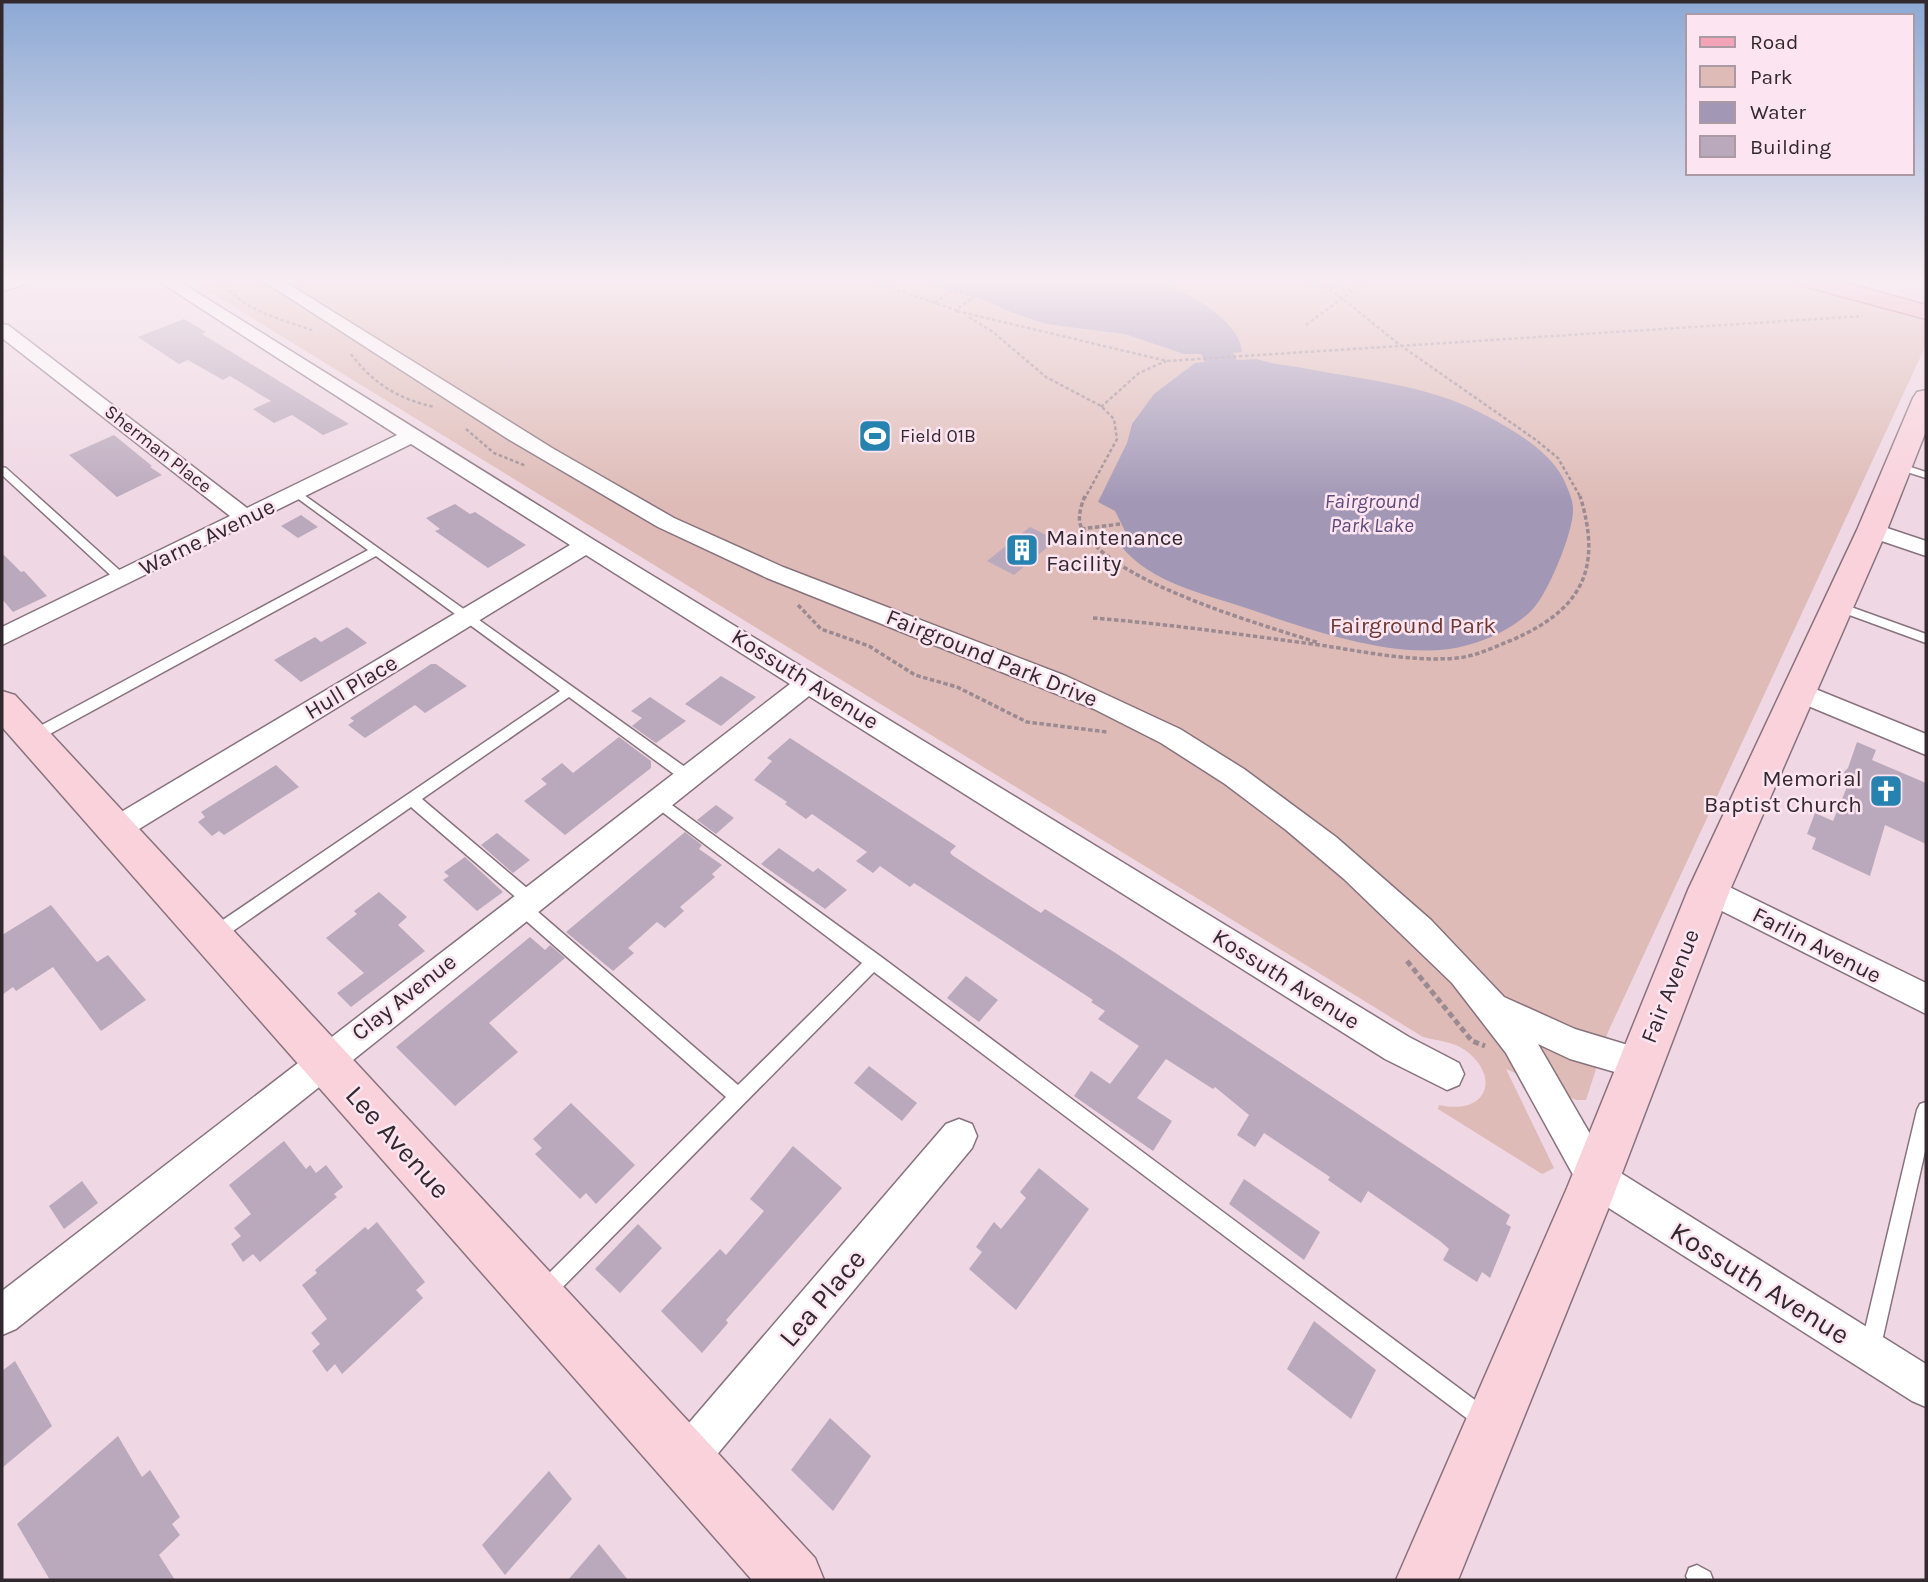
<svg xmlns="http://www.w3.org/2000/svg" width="1928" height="1582" font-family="Karla,sans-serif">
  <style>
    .green { fill: #debbb6 }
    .water { fill: #a298b6 }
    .building { fill: #baa9bc }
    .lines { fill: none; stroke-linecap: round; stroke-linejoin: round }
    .lane-casing { stroke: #87727d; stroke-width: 3 }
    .street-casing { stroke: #87727d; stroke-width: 3 }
    .secondary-casing { stroke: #87727d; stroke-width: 3 }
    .primary-casing { stroke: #ab526a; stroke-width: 3 }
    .path-far2 { stroke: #9b8a92; stroke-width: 2.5; stroke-dasharray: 3.5 2.5; stroke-linecap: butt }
    .path-far1 { stroke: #9b8a92; stroke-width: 3.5; stroke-dasharray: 4.5 2.5; stroke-linecap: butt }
    .path { stroke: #9b8a92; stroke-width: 5; stroke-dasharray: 6 3.5; stroke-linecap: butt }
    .lane { fill: #fff; fill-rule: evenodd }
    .street { fill: #fff; fill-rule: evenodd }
    .secondary { fill: #f9d2dc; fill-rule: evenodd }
    .primary { fill: #f4a4b9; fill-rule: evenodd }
    .labels { text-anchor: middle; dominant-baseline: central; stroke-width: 5; stroke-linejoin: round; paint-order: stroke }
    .far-poi-label { font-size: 19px; fill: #32292e; stroke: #fce4f1; text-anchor: start }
    .far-street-label { font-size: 19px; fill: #32292e; stroke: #fce4f1 }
    .far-water-label { font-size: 21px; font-style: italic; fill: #5d4c79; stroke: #fce4f1 }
    .street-label { font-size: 23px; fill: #32292e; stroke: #fce4f1 }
    .poi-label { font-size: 23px; fill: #32292e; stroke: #fce4f1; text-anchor: start }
    .park-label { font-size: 23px; fill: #6d3932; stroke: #fce4f1 }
    .near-street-label { font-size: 28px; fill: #32292e; stroke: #fce4f1 }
  </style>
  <rect width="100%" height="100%" fill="#efd7e3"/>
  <!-- green -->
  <path class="green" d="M190,280H1788L1925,318L1926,345L1608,1032L1586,1100H1576L1506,1069L1554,1168L1542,1174L1438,1109L1439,1105C1488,1116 1501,1076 1465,1050C1452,1041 1437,1041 1423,1037Z"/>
  <!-- water -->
  <path class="water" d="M920,280H1155C1183,290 1240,319 1242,352L1233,353L1237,360L1257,359C1273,365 1291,365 1308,369C1362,379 1428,386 1477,411C1507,426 1547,448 1563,478C1567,487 1573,499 1573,509C1574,531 1548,594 1532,610C1515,627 1491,639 1468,645C1403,664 1308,629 1246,608C1202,593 1151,583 1121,546L1128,537L1115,511L1098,502L1127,443L1132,424L1154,394L1195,363L1205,362L1201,354H1184L1125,334L1046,324L1011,312L977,297Z"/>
  <!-- building -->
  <g class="building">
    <path d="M184,319L206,332L202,334L349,424L323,435L292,415L274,423L253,409L271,401L230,376L223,380L188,360L179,364L138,337Z"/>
    <path d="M114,435L152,466L150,467L162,475L117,497L69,455Z"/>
    <path d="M455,504L470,514L475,512L526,545L488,568L435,531L440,529L426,518Z"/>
    <path d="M301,515L318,527L298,538L281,526Z"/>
    <path d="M1030,527L1056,540L1014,575L987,561Z"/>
    <path d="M2,553L21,572L24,571L47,596L13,612L2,599Z"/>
    <path d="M347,627L367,643L301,682L274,660L315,637L321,642Z"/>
    <path d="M431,664H436L467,686L425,713L415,705L365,738L348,725L354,721L350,718Z"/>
    <path d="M721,676L756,697L721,726L685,704Z"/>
    <path d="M650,697L686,721L656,743L632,726L642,718L631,711Z"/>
    <path d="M619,737L651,761V768L565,835L524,801L547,784L541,779L562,763L573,773Z"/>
    <path d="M790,738L956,846L950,852L952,855L988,879L1041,913L1045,909L1114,952L1510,1215L1506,1224L1511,1227L1490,1278L1482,1272L1477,1282L1443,1260L1449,1249L1440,1241L1368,1191L1361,1203L1328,1180L1330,1177L1264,1133L1255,1147L1237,1135L1249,1115L1215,1087L1213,1089L1166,1059L1137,1098L1172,1121L1153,1151L1074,1096L1091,1071L1110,1084L1139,1046L1098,1019L1105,1011L1091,1002L1093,1000L914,883L910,887L880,866L873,873L856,861L867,852L812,814L806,819L785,804L787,802L754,780L772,761L767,758Z"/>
    <path d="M1857,742L1876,750L1872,760L1926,783V844L1885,825L1870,876L1812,849L1816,838L1807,834L1815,813L1833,821L1849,782L1844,772L1848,768Z"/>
    <path d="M276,765L299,787L224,835L219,831L212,836L198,822L205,817L201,812Z"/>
    <path d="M716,805L734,818L716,834L697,820Z"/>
    <path d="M685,832L702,845L699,849L722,865L712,874L715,877L680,907L684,911L665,928L657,922L628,948L634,953L613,971L566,932Z"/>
    <path d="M497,833L530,860L513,873L481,845Z"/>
    <path d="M779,848L813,872L818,868L847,890L825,909L761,864Z"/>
    <path d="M465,857L503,892L477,911L443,880L449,876L444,872Z"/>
    <path d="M379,892L407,917L398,925L425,951L351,1007L337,993L364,973L326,938L357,914L354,911Z"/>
    <path d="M51,905L97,962L108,955L146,1000L101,1031L53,967L16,991L13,987L2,995V935Z"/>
    <path d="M530,937L545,950L550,945L565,958L489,1023L518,1052L455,1106L396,1047Z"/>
    <path d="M966,976L998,1000L979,1022L947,998Z"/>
    <path d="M869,1066L917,1103L902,1121L854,1083Z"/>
    <path d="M571,1103L635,1165L596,1204L586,1193L580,1199L535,1154L542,1148L533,1139Z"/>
    <path d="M284,1141L306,1169L310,1165L316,1173L326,1165L343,1187L334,1194L337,1197L260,1262L253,1254L243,1262L231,1244L241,1236L234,1228L251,1214L229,1185Z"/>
    <path d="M793,1146L842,1188L726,1320L728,1323L702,1353L661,1311L720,1249L726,1255L764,1211L750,1199Z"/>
    <path d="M1039,1168L1089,1209L1016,1310L969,1269L982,1252L976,1247L994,1222L1001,1229L1026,1198L1020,1192Z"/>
    <path d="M1244,1179L1320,1232L1304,1260L1229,1204Z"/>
    <path d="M82,1181L98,1203L64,1229L49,1206Z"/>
    <path d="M377,1222L425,1282L416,1290L423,1298L342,1374L335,1364L327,1372L312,1351L320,1344L311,1333L327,1319L302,1285L317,1273L315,1270L365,1227L368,1230Z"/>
    <path d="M638,1224L662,1248L620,1293L595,1269Z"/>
    <path d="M1314,1321L1376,1370L1351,1419L1287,1369Z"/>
    <path d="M15,1361L52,1426L2,1468V1371Z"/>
    <path d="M830,1418L871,1456L833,1511L791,1470Z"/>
    <path d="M118,1436L142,1477L150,1470L180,1517L172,1524L180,1535L159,1555L175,1580H50L17,1524Z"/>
    <path d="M549,1471L572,1499L505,1575L482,1545Z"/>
    <path d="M599,1544L628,1580H568Z"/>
  </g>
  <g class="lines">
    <defs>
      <g id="lane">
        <path d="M1898,463L1926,472V478L1894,468V464Z"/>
        <path d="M2,467L6,468L126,576V582H118L2,475Z"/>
        <path d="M297,490L692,772L694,776L692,780H682L569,697L422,799L534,894L537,899L534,904L530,905L738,1085L862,963L653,805L651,801L653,797L658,795L880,956L1491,1412L1494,1419L1491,1426L1484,1429L1477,1426L874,972L551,1299L544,1302L537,1299L534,1292L537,1285L726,1097L515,911L512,906L515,901L519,900L411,807L220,940L214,942L208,940L206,935L208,930L560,691L376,556L37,741H27L25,737L27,733L368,550L293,495V491Z"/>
        <path d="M1837,602L1926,634V643L1833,609L1831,606Z"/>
        <path d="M1926,1102V1147L1880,1350L1877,1357L1870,1360L1863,1357L1860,1350L1917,1110L1920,1104Z"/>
        <path d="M1697,1565L1710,1572L1713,1580H1688L1686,1576L1689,1568Z"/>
      </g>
      <g id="street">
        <path d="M2,280H28L26,284L2,291Z"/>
        <path d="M157,280H177L594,540L1409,1037L1459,1063L1464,1074L1459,1085L1447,1090L1385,1059L809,696L16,1329L2,1335V1291L790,684L586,555L126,837L116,841L106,837L102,829L106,821L570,545L411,444L2,645V627L230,516L2,338V324L8,325L247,508L397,435Z"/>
        <path d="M262,280H282L552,448L674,518L783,567L1066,676L1180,729L1244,769L1336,837L1431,920L1504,997L1575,1029L1651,1052L1656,1063L1651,1074L1639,1079L1570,1059L1538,1044L1608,1165L1926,1364V1407L1912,1401L1582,1191L1506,1053L1452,983L1344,879L1286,830L1225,784L1161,743L1094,709L767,578L658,527L508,439Z"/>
        <path d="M1872,523L1926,541V556L1864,535L1861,530L1864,525Z"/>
        <path d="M1798,682L1926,734V755L1789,698L1785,691L1789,684Z"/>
        <path d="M1709,877L1926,983V1014L1698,899L1694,890L1698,881Z"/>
        <path d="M959,1119L972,1124L977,1136L972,1148L700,1475L685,1481L670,1475L664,1460L670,1445L946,1124Z"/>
      </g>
      <g id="secondary">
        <path d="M1926,390V431L1887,530L1730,890L1611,1202L1458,1580H1396L1567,1188L1688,890L1857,530L1913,398L1917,392Z"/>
        <path d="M2,691L15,695L815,1558L824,1580H752L2,727Z"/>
      </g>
      <path id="primary" d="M1796,280H1835L1926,305V319L1800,285Z"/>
    </defs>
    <!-- lane casing -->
    <use href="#lane" class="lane-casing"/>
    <!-- street casing -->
    <use href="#street" class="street-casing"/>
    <!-- secondary casing -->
    <use href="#secondary" class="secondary-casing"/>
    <!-- primary casing -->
    <use href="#primary" class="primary-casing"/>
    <!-- path-far2 -->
    <g class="path-far2">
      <path d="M222,280C241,311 282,319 314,331"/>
      <path d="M869,280L958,311"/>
      <path d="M1301,280L1333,291L1400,345L1536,440L1558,458L1581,498"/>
      <path d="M1329,286L1352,290"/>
      <path d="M935,303L952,290L974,297L956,310"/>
      <path d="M957,311L1167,361L1863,316"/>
      <path d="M969,317L993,332L1046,377L1101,406L1114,419L1117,439L1085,498"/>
      <path d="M1306,325L1367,280"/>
      <path d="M351,354C372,383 400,400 435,407"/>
      <path d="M1101,407L1139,373L1166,361"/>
      <path d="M466,429L494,453L526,466"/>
    </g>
    <!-- path-far1 -->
    <g class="path-far1">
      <path d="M1085,496C1080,508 1076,521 1084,532C1117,584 1260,624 1319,643"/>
      <path d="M1081,529L1120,524"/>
      <path d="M798,605L821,629L869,646L915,675L957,687L1027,722L1107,732"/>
      <path d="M1093,618C1169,624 1244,635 1320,645C1365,652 1412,662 1457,658C1477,656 1494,647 1512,640C1581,610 1603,570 1580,496"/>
    </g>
    <!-- path -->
    <path class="path" d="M1407,961L1472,1041L1485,1046"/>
    <!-- lane -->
    <use href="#lane" class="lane"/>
    <!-- street -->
    <use href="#street" class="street"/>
    <!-- secondary -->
    <use href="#secondary" class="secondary"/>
    <!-- primary -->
    <use href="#primary" class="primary"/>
  </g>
  <!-- sky -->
  <linearGradient id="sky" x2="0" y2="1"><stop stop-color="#8ca9d4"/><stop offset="0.56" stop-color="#f8edf2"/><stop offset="1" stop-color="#f8edf2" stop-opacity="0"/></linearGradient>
  <rect width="1928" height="501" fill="url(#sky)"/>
  <!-- icons -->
  <defs>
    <symbol id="stadium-square" viewBox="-11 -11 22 22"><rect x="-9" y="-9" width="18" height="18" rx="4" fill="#2683b0" stroke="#fce4f1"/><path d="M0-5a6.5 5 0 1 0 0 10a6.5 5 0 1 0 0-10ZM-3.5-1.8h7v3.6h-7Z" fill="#fff"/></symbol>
    <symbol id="building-square" viewBox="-11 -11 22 22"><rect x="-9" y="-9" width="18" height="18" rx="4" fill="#2683b0" stroke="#fce4f1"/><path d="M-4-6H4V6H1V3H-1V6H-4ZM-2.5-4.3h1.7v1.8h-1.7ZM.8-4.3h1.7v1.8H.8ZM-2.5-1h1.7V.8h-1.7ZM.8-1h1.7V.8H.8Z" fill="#fff"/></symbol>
    <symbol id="church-square" viewBox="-11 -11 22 22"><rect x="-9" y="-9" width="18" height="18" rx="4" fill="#2683b0" stroke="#fce4f1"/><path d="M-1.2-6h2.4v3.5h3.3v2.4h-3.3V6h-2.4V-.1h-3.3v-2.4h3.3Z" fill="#fff"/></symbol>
  </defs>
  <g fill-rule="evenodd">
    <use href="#stadium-square" x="856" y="417" width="38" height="38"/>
    <use href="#building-square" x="1003" y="531" width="38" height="38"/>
    <use href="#church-square" x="1867" y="772" width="38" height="38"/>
  </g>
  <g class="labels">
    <!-- far-poi labels -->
    <g class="far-poi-label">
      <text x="900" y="436">Field 01B</text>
    </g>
    <!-- far-street labels -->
    <g class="far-street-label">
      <text transform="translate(158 449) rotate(38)">Sherman Place</text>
    </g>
    <!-- far-water labels -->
    <g class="far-water-label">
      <text x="1372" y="501">Fairground<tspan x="1372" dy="24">Park Lake</tspan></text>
    </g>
    <!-- street labels -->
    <g class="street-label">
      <text transform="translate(207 537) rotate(-26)">Warne Avenue</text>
      <text transform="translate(992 658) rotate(22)">Fairground Park Drive</text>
      <text transform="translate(805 679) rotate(32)">Kossuth Avenue</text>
      <text transform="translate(351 687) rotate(-31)">Hull Place</text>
      <text transform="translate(1817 945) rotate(27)">Farlin Avenue</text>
      <text transform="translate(1286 979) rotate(32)">Kossuth Avenue</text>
      <text transform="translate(1670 986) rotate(-68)">Fair Avenue</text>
      <text transform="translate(404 997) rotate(-38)">Clay Avenue</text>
    </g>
    <!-- poi labels -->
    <g class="poi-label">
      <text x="1046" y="537">Maintenance<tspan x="1046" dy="26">Facility</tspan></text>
      <text x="1862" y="778" text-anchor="end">Memorial<tspan x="1862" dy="26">Baptist Church</tspan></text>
    </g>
    <!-- park labels -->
    <g class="park-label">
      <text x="1413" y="625">Fairground Park</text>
    </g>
    <!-- near-street labels -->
    <g class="near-street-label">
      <text transform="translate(398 1142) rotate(48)">Lee Avenue</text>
      <text transform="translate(1760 1283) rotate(32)">Kossuth Avenue</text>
      <text transform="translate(822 1298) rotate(-50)">Lea Place</text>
    </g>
  </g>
  <!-- border -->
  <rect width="1928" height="1582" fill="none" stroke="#32292e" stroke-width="7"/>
  <!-- legend -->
  <rect x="1686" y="14" width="228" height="161" fill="#fce4f1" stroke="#ab99a3" stroke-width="2"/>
  <rect x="1700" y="37" width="35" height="10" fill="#f4a4b9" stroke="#ab99a3" stroke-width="2"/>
  <text x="1750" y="49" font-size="21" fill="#32292e">Road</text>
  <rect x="1700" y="66" width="35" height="21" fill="#debbb6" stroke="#ab99a3" stroke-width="2"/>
  <text x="1750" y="84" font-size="21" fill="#32292e">Park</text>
  <rect x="1700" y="102" width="35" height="21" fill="#a298b6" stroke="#ab99a3" stroke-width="2"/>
  <text x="1750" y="119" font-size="21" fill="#32292e">Water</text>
  <rect x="1700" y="136" width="35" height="21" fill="#baa9bc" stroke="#ab99a3" stroke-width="2"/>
  <text x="1750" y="154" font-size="21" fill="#32292e">Building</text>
</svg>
